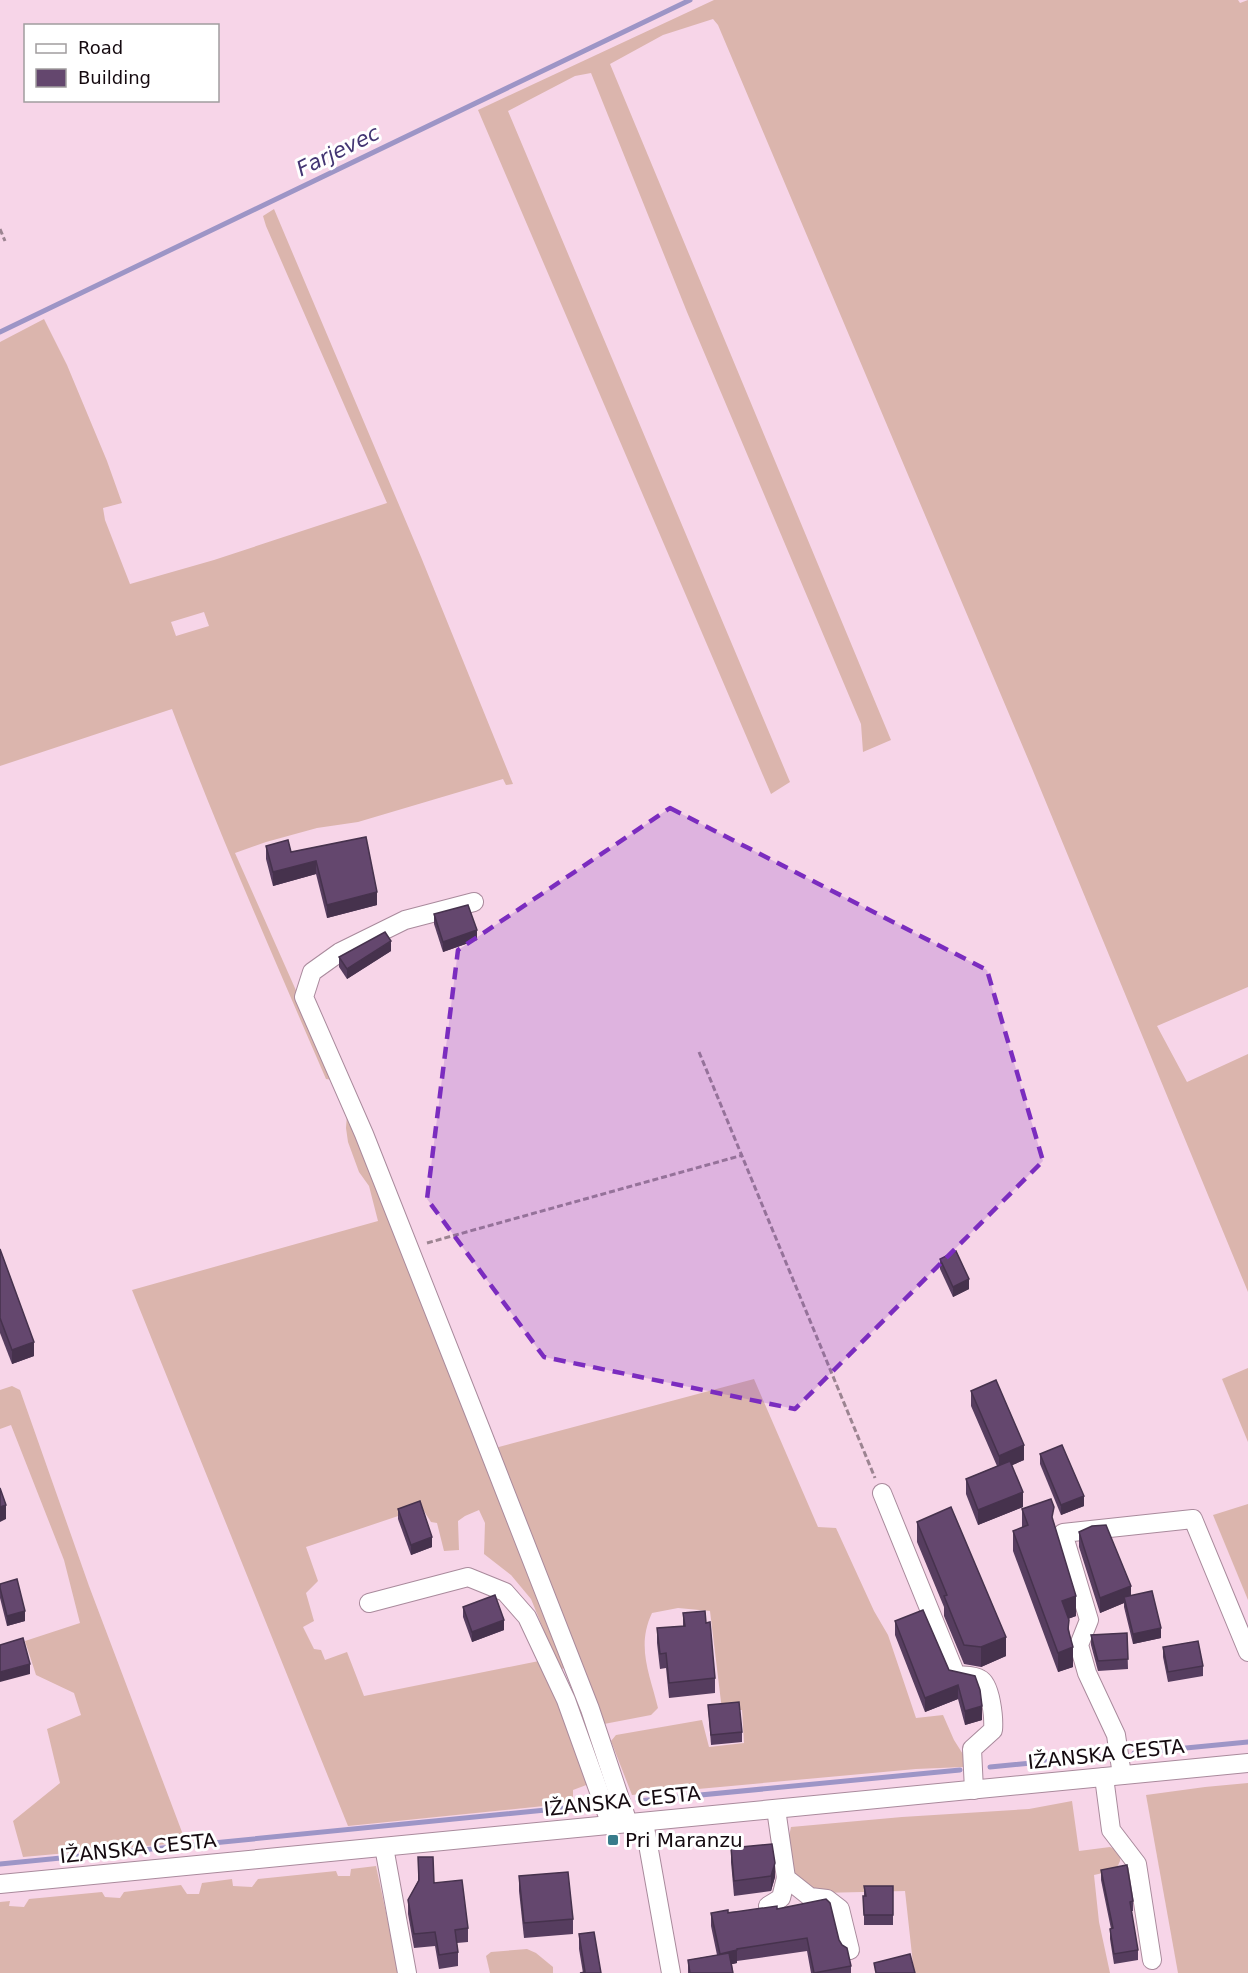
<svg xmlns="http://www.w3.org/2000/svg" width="1248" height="1973" font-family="'DejaVu Sans',sans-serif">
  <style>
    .grass { fill: #dbb5ad; fill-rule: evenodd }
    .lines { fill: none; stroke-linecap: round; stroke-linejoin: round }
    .stream { stroke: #9d95c6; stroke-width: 5 }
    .minor-casing { stroke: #a98a9c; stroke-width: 20 }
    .path { stroke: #9c8491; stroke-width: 3; stroke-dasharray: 6 3; stroke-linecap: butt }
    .minor { stroke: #fff; stroke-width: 18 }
    .wall { fill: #563d5f }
    .shaded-wall { fill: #46324d }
    .building { fill: #64476e; stroke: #46324d; stroke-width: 1.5 }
    .marked { fill: #7b2cbf; fill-opacity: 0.2; stroke: #7b2cbf; stroke-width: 4.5; stroke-dasharray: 12 8; stroke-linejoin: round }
    .poi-dot { fill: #387c8b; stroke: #fff; stroke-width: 2 }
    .labels { text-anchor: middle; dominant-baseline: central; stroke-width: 6; stroke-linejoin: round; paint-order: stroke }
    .street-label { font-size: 20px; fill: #150a10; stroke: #fff }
    .poi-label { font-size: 20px; fill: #150a10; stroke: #fff; text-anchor: start }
    .water-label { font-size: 21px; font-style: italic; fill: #443673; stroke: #fff }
  </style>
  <rect width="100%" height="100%" fill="#f7d5e8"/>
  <!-- grass -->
  <g class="grass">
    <path d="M714,0H1238L1240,3L1248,0V987L1157,1026L1187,1082L1248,1054V1292L1031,766L718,25L713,19L663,35L610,64L891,740L863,752L861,724L687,312L591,73L575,76L508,111L790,782L771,794L478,110Z"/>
    <path d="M274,209L421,557L513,784L506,785L503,779L358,822L317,828L266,842L235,853L298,995L333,1080L326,1079C273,956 219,834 172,709L0,766V342L44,319L67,365L107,461L122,503L103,508L105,520L130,584L214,560L387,503L266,226L263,216ZM204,612L209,626L176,636L171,622Z"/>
    <path d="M347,1114L568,1666L560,1670L531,1599L511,1575L484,1554L485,1523L479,1510L465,1516L458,1521L459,1550L444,1551L437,1523L431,1522L422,1508L306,1547L318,1581L306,1593L314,1621L303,1627L314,1649L321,1650L325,1660L347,1652L364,1696L539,1661L563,1715L589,1784L573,1790V1803L348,1826L132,1290L378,1221L369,1186L359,1172L348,1142L346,1128Z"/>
    <path d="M1248,1368V1442L1222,1379Z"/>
    <path d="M754,1379L818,1527L836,1528L874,1611L888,1635L916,1718L943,1715L954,1740L966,1759L963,1767L916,1769L632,1795L611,1741L616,1735L702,1720L709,1747L744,1743L742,1710H722L710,1611L678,1608L652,1613C636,1647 650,1674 658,1708L651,1715L604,1724L532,1537L495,1448Z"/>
    <path d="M12,1386L20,1390L89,1586L185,1840L168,1844L23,1857L13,1821L60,1783L47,1729L81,1715L74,1693L36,1675L25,1641L80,1623L64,1560L11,1425L0,1429V1390Z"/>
    <path d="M1248,1504V1600L1213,1515Z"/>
    <path d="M1248,1783V1973H1178L1146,1795L1205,1787Z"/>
    <path d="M1072,1801L1079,1851L1110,1847L1121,1852L1120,1861L1116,1870L1094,1875L1099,1922L1110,1973H914L905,1891L820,1893L798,1882L792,1870L788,1841L791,1827L902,1817L1029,1809Z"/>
    <path d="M376,1866L399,1973H0V1902L10,1901L9,1906L24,1907L29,1899L102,1892L105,1897L120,1898L124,1892L181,1885L187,1894H199L202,1883L232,1879L233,1886L252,1887L258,1879L336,1871L338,1876H350L351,1869Z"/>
    <path d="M527,1949L536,1953L553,1967V1973H490L486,1956L491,1952Z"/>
  </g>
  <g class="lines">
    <!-- stream -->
    <g class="stream">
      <path d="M0,332L690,0"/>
      <path d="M1134,1753L1248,1742"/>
      <path d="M990,1767L1104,1756"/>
      <path d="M638,1801L960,1770"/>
      <path d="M0,1864L586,1806"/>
    </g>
    <defs>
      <g id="minor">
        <path d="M474,902L405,920L340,952L312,972L304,997L364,1134L481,1430L590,1709L628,1823"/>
        <path d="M882,1493L956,1675C963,1676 974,1675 980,1679C991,1684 994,1719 993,1730L972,1749L974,1790"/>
        <path d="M369,1603L468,1577L505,1592L527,1617L566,1700L611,1825"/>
        <path d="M1122,1775L1116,1735L1087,1673L1079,1645L1089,1620L1063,1533L1193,1519L1248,1652"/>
        <path d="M1104,1777L1111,1830L1137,1864L1152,1960"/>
        <path d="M776,1809L786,1878L810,1897L827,1899L840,1909L850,1950"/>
        <path d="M644,1822L671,1973"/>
        <path d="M384,1847L407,1973"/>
        <path d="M0,1884L1248,1763"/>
        <path d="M768,1906L781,1898L786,1878"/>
      </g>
    </defs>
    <!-- minor casing -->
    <use href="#minor" class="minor-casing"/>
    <!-- path -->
    <g class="path">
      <path d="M0,229L5,241"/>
      <path d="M699,1052L875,1478"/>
      <path d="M427,1243L743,1155"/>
    </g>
    <!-- minor -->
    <use href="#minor" class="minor"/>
  </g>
  <!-- wall -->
  <g class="wall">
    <path d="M366,837L377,905L327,918L316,874L273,886L266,859V846L291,852Z"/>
    <path d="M434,914L477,940L443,952L434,924Z"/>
    <path d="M391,951L347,979L339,967V957Z"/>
    <path d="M0,1249L34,1356L12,1364L0,1333Z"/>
    <path d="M940,1259L969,1289L953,1297L940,1269Z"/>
    <path d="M971,1391L1024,1460L1012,1465L1023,1507L978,1525L966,1494V1479L997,1466L971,1406Z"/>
    <path d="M1040,1454L1084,1506L1061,1515L1040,1464Z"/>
    <path d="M398,1509L432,1547L411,1555L398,1519Z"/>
    <path d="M1022,1509L1054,1523L1076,1616L1068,1619L1073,1667L1058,1672L1013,1551V1531L1022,1528Z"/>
    <path d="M917,1522L1006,1656L981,1667L964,1664L944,1616V1607L917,1542Z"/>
    <path d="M1079,1532L1131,1596L1161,1638L1133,1644L1124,1607V1603L1100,1613L1079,1547Z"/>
    <path d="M0,1584L25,1621L7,1626L0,1598Z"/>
    <path d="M463,1607L504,1630L472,1642L463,1617Z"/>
    <path d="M683,1613L706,1623L715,1678V1693L669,1698L666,1668L660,1669L657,1643V1628L683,1626Z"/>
    <path d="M895,1621L949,1670L982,1720L965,1725L958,1699L925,1712L895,1635Z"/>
    <path d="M1127,1633L1128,1669L1098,1671L1091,1645V1635Z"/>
    <path d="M1163,1647L1203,1666V1676L1168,1682L1163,1657Z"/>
    <path d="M708,1705L742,1732V1742L711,1745Z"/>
    <path d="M731,1848L775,1877L771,1891L734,1896L731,1862Z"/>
    <path d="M418,1857L434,1883L468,1928V1942L457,1943L458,1952V1966L439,1969L435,1946L414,1948L408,1914V1900L418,1881Z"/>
    <path d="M1101,1870L1133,1901V1911H1131L1138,1950V1960L1114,1964L1110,1939V1929H1111L1101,1880Z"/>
    <path d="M519,1876L573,1919V1934L524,1938L519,1891Z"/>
    <rect x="864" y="1886" width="29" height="39"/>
    <path d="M777,1909L839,1940L851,1966V1973H811L807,1951L737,1961V1963L732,1964L733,1973H688V1960L717,1955L711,1926V1913Z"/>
    <path d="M579,1934L601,1973H583L579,1949Z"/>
  </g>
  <!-- shaded-wall -->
  <g class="shaded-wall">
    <path d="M316,861V874L273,886V872Z"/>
    <path d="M377,892V905L327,918V905Z"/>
    <path d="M477,930V940L443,952V942Z"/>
    <path d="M391,941V951L347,979V969Z"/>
    <path d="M969,1279V1289L953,1297V1287Z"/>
    <path d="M34,1342V1356L12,1364V1350Z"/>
    <path d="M1024,1445V1460L999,1471V1456Z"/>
    <path d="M1023,1492V1507L978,1525V1510Z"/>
    <path d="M1084,1496V1506L1061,1515V1505Z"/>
    <path d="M6,1505V1519L0,1522V1507Z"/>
    <path d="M432,1537V1547L411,1555V1545Z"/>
    <path d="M1131,1586V1601L1124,1597V1603L1100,1613V1598Z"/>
    <path d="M1076,1596V1616L1062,1621V1601Z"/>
    <path d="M25,1611V1621L7,1626V1616Z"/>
    <path d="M504,1620V1630L472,1642V1632Z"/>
    <path d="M1161,1628V1638L1133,1644V1634Z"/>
    <path d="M1006,1637V1656L981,1667V1647Z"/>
    <path d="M1073,1647V1667L1058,1672V1653Z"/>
    <path d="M30,1664V1674L0,1682V1672Z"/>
    <path d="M958,1685V1699L925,1712V1698Z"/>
    <path d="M982,1706V1720L965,1725V1711Z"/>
    <path d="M775,1863V1877L771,1891V1876Z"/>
    <path d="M737,1950V1963L720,1967V1954Z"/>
  </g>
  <!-- building -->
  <g class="building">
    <path d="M366,837L377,892L327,905L316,861L273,872L266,846L288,840L291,852Z"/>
    <path d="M468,905L477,930L443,942L434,914Z"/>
    <path d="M385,932L391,941L347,969L339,957Z"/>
    <path d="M0,1249L34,1342L12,1350L0,1318Z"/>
    <path d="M956,1251L969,1279L953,1287L940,1259Z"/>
    <path d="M996,1380L1024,1445L999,1456L971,1391Z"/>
    <path d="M1062,1445L1084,1496L1061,1505L1040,1454Z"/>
    <path d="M1010,1461L1023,1492L978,1510L966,1479Z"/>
    <path d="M0,1488L6,1505L0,1507Z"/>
    <path d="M1051,1499L1054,1507L1052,1517L1076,1596L1062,1601L1069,1620L1068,1629L1073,1647L1058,1653L1013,1531L1028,1525L1022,1509Z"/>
    <path d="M420,1501L432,1537L411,1545L398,1509Z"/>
    <path d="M951,1507L1006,1637L981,1647L964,1645L944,1596L947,1595L917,1522Z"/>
    <path d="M1106,1525L1131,1586L1100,1598L1079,1532L1092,1526Z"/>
    <path d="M17,1579L25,1611L7,1616L0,1588V1584Z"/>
    <path d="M1152,1591L1161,1628L1133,1634L1124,1597Z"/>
    <path d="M495,1595L504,1620L472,1632L463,1607Z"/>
    <path d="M923,1610L949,1670L975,1676L980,1690L982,1706L965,1711L958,1685L925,1698L895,1621Z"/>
    <path d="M705,1611L706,1623L710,1622L715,1678L669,1683L666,1653L660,1654L657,1628L685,1626L683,1613Z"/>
    <path d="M1127,1633L1128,1659L1098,1661L1091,1635Z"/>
    <path d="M23,1638L30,1664L0,1672V1645Z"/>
    <path d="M1198,1641L1203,1666L1168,1672L1163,1647Z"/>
    <path d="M739,1702L742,1732L711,1735L708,1705Z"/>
    <path d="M772,1844L775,1863L771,1876L734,1881L731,1848Z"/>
    <path d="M418,1857H433L434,1883L462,1880L468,1928L455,1930L458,1952L439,1955L435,1932L414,1934L408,1900L419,1880Z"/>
    <path d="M1127,1865L1133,1901L1130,1902L1138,1950L1114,1954L1110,1929L1113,1928L1101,1870Z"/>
    <path d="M568,1872L573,1919L524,1923L519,1876Z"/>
    <path d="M864,1886H893V1915H864L863,1896H866Z"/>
    <path d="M826,1899L830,1903L839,1940L842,1945L847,1948L851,1966L814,1973L807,1938L737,1949V1950L720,1954L711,1913L728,1910V1913L777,1906V1909Z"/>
    <path d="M594,1932L601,1973H580L585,1972L579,1934Z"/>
    <path d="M729,1953L733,1973H690L688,1960Z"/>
    <path d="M910,1954L915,1973H876L874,1963Z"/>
  </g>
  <!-- marked area -->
  <path class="marked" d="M670,808L987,970L1043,1161L795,1409L544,1357L427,1199L458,950Z"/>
  <!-- markers -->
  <rect class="poi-dot" x="607" y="1834" width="12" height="12" rx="3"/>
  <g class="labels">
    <!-- street labels -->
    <g class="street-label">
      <text transform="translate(1106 1754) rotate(-6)">IŽANSKA CESTA</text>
      <text transform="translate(622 1801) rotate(-6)">IŽANSKA CESTA</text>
      <text transform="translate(138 1848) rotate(-6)">IŽANSKA CESTA</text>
    </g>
    <!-- poi labels -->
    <g class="poi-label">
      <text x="625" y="1840">Pri Maranzu</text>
    </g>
    <!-- water labels -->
    <g class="water-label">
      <text transform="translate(338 151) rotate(-26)">Farjevec</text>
    </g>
  </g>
  <!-- legend -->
  <rect x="24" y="24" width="195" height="78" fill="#ffffff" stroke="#a19d9f" stroke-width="1.5"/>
  <rect x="36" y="44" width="30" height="9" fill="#ffffff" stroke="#a19d9f" stroke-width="1.5"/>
  <text x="78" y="54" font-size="18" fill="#150a10">Road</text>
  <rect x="36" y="69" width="30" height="18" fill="#64476e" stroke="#a19d9f" stroke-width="1.5"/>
  <text x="78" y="84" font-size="18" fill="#150a10">Building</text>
</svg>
